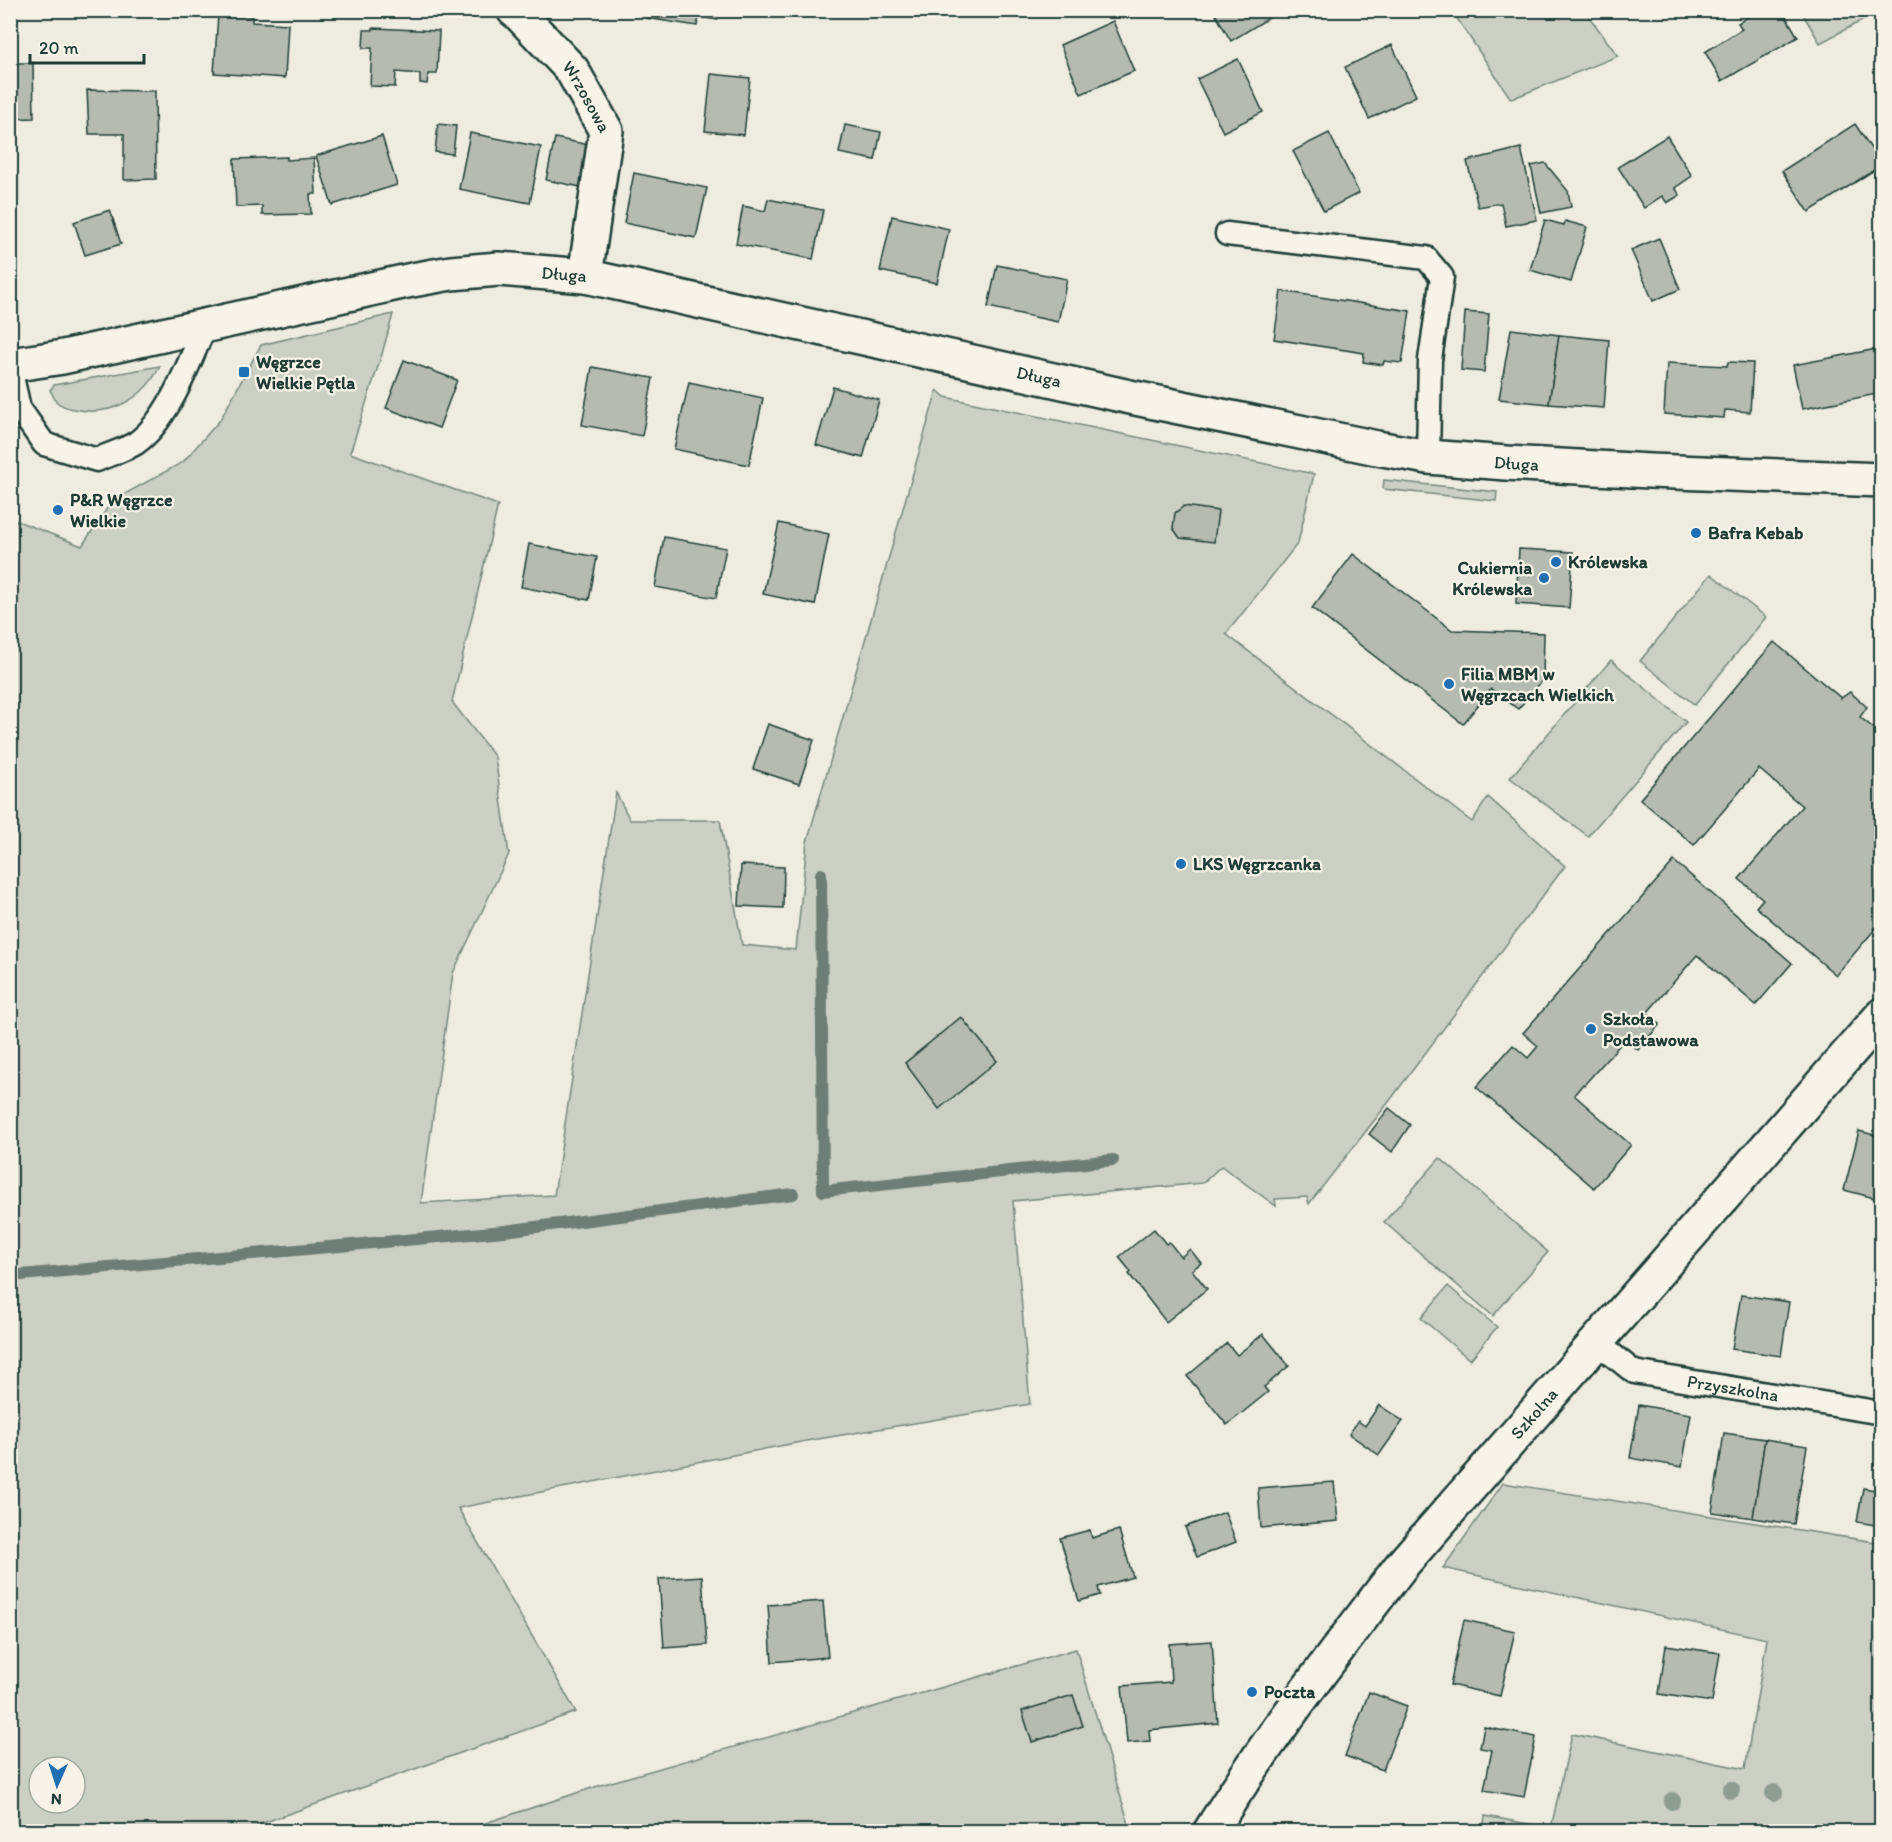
<svg xmlns="http://www.w3.org/2000/svg" width="1892" height="1842" font-family="Itim,sans-serif">
  <style>
    .green { fill: #cccfc4; stroke: #76867c; stroke-width: 1.5; fill-rule: evenodd }
    .lines { fill: none; stroke-linecap: round; stroke-linejoin: round }
    .stream { stroke: #6c7e74; stroke-width: 12 }
    .building { fill: #b5bbb0; stroke: #1f3d34; stroke-width: 1.5 }
    .service-casing { stroke: #1f3d34; stroke-width: 27 }
    .minor-casing { stroke: #1f3d34; stroke-width: 38 }
    .tertiary-casing { stroke: #1f3d34; stroke-width: 38 }
    .service { stroke: #f7f3e8; stroke-width: 22 }
    .minor { stroke: #f7f3e8; stroke-width: 33 }
    .tertiary { stroke: #f7f3e8; stroke-width: 33 }
    .tree { fill: #8f9c92 }
    .poi-dot { fill: #1f6fb2; stroke: #f7f3e8; stroke-width: 2 }
    .labels { text-anchor: middle; dominant-baseline: central; stroke-width: 4.5; stroke-linejoin: round; paint-order: stroke }
    .street-label { font-size: 18px; fill: #1f3d34; stroke: #f7f3e8 }
    .poi-label { font-size: 18px; font-weight: bold; fill: #1f3d34; stroke: #f7f3e8; text-anchor: start }
  </style>
  <rect width="100%" height="100%" fill="#eeece1"/>
  <filter id="ink" filterUnits="userSpaceOnUse"><feTurbulence type="fractalNoise" baseFrequency=".0167" numOctaves="2"/><feDisplacementMap in="SourceGraphic" scale="12" xChannelSelector="R" yChannelSelector="G"/><feConvolveMatrix kernelMatrix="1 2 1 2 8 2 1 2 1" color-interpolation-filters="sRGB"/></filter>
  <g filter="url(#ink)">
    <!-- green -->
    <g class="green">
      <path d="M1452,11H1585L1618,56L1511,99Z"/>
      <path d="M1801,11H1880L1820,43Z"/>
      <path d="M393,314L382,354L350,453L498,505L452,702L495,757L509,854L453,973L421,1203L554,1195L616,793L630,820H720L742,945L796,950L807,842L937,390L945,397L1314,474L1298,543L1226,634L1472,822L1488,797L1565,866L1388,1103L1309,1204L1307,1197L1275,1199L1276,1206L1221,1166L1203,1183L1013,1201L1030,1404L806,1441L458,1508L576,1712L257,1825L258,1831H11L10,518L82,546L112,501L183,462L220,420L261,345ZM39,1767H75V1803H39Z"/>
      <path d="M160,366C145,397 114,416 79,410C72,409 62,407 57,402C54,399 52,393 50,390L54,385Z"/>
      <path d="M1384,480L1497,492L1496,501L1383,489Z"/>
      <path d="M1711,574L1766,617L1695,705L1640,661Z"/>
      <path d="M1611,660L1686,722L1588,836L1510,778Z"/>
      <path d="M1440,1158L1548,1252L1493,1316L1384,1222Z"/>
      <path d="M1448,1286L1497,1327L1470,1360L1421,1318Z"/>
      <path d="M1503,1483L1881,1543V1831H1483L1485,1816L1551,1828L1572,1734L1745,1769L1767,1639L1443,1568Z"/>
      <path d="M1076,1649L1131,1831L458,1832L601,1785Z"/>
    </g>
    <g class="lines">
      <!-- stream -->
      <g class="stream">
        <path d="M821,874L823,1191L1113,1160"/>
        <path d="M10,1276L504,1231L793,1194"/>
      </g>
    </g>
    <!-- building -->
    <g class="building">
      <path d="M647,10H719L717,20L699,17L697,26L646,18Z"/>
      <path d="M1213,10H1269L1272,16L1231,41Z"/>
      <path d="M1759,10H1782L1798,37L1722,81L1705,52L1742,29L1738,23Z"/>
      <path d="M218,14L252,16V22L288,24L285,78L214,73Z"/>
      <path d="M1113,21L1134,71L1081,94L1060,45Z"/>
      <path d="M373,28L439,31L437,74H428L427,84L420,83V74L396,72L395,87L370,86L372,48H363L364,30H373Z"/>
      <path d="M1392,45L1416,96L1369,119L1345,67Z"/>
      <path d="M1238,59L1263,112L1223,132L1197,79Z"/>
      <path d="M10,63H33L34,118L10,119Z"/>
      <path d="M711,74L750,78L744,135L705,131Z"/>
      <path d="M87,90L155,91L156,179L124,180V134H89Z"/>
      <path d="M438,124L456,126L453,154L435,152Z"/>
      <path d="M1855,124L1882,165L1809,212L1782,171Z"/>
      <path d="M845,125L881,132L875,160L839,153Z"/>
      <path d="M470,133L541,147L530,203L459,189Z"/>
      <path d="M1329,133L1359,193L1324,211L1293,151Z"/>
      <path d="M382,136L397,185L332,205L316,156Z"/>
      <path d="M1667,136L1692,176L1675,188L1680,195L1667,203L1662,196L1644,208L1618,167Z"/>
      <path d="M555,138L589,145L581,187L546,180Z"/>
      <path d="M1521,148L1537,220L1506,226L1501,203L1478,207L1467,161Z"/>
      <path d="M287,157V160L314,158L316,194H310L311,214L262,215V206L236,207L234,159Z"/>
      <path d="M1545,163L1568,191L1571,207L1541,213L1531,166Z"/>
      <path d="M634,173L707,188L696,238L624,223Z"/>
      <path d="M768,199L823,210L813,259L736,244L743,206L765,211Z"/>
      <path d="M110,210L121,244L85,255L74,222Z"/>
      <path d="M892,216L949,229L937,283L880,271Z"/>
      <path d="M1545,220L1564,225L1565,221L1587,227L1571,282L1530,270Z"/>
      <path d="M1659,238L1680,289L1653,301L1631,250Z"/>
      <path d="M997,265L1067,279L1058,322L988,307Z"/>
      <path d="M1281,291L1410,311L1402,363L1384,361L1383,365L1363,362L1364,353L1274,339Z"/>
      <path d="M1465,312L1489,314L1484,372L1461,370Z"/>
      <path d="M1511,329L1559,335L1549,404L1499,399Z"/>
      <path d="M1559,335L1609,340L1604,408L1549,404Z"/>
      <path d="M1882,348V393L1802,409L1793,365Z"/>
      <path d="M404,360L457,380L439,428L386,408Z"/>
      <path d="M1728,362L1753,363L1750,412L1725,410L1724,418L1664,414L1667,363L1727,366Z"/>
      <path d="M592,367L653,378L642,436L582,425Z"/>
      <path d="M689,382L763,398L749,465L674,449Z"/>
      <path d="M833,387L879,400L863,458L816,445Z"/>
      <path d="M1184,506L1218,511L1214,542L1180,538L1173,528L1175,513Z"/>
      <path d="M779,523L829,534L815,605L763,594Z"/>
      <path d="M664,537L726,548L716,598L655,587Z"/>
      <path d="M529,544L597,557L589,600L521,587Z"/>
      <path d="M1519,549L1573,552L1569,608L1516,604Z"/>
      <path d="M1353,554L1452,630L1544,633L1543,680L1518,709L1491,689L1463,724L1312,608Z"/>
      <path d="M1774,642L1841,698L1850,692L1867,707L1860,717L1882,735V921L1836,975L1756,907L1763,899L1739,879L1802,806L1759,769L1694,845L1640,799Z"/>
      <path d="M768,724L814,740L799,784L753,769Z"/>
      <path d="M1674,861L1792,963L1756,1005L1697,955L1647,1013L1660,1024L1638,1050L1625,1039L1584,1085L1583,1084L1574,1095L1631,1145L1594,1188L1476,1087L1513,1045L1528,1058L1538,1046L1523,1033Z"/>
      <path d="M741,865L784,867L783,908L739,906Z"/>
      <path d="M961,1017L997,1061L939,1109L905,1063Z"/>
      <path d="M1389,1108L1410,1125L1392,1152L1369,1134Z"/>
      <path d="M1859,1131L1882,1137V1200L1844,1190Z"/>
      <path d="M1154,1229L1166,1244L1169,1242L1181,1257L1190,1249L1201,1263L1192,1270L1207,1289L1166,1322L1129,1274L1131,1272L1119,1257Z"/>
      <path d="M1741,1295L1789,1302L1781,1356L1732,1349Z"/>
      <path d="M1263,1334L1289,1366L1264,1387L1268,1392L1227,1425L1187,1376L1227,1343L1237,1355Z"/>
      <path d="M1379,1405L1403,1421L1379,1455L1349,1434L1358,1421L1365,1426Z"/>
      <path d="M1639,1405L1691,1414L1682,1467L1630,1458Z"/>
      <path d="M1724,1433L1765,1439L1753,1518L1712,1512Z"/>
      <path d="M1765,1439L1807,1446L1794,1524L1753,1518Z"/>
      <path d="M1334,1482L1338,1521L1261,1528L1258,1488Z"/>
      <path d="M1863,1488L1882,1491V1526L1857,1522Z"/>
      <path d="M1225,1512L1236,1542L1197,1557L1185,1527Z"/>
      <path d="M1090,1530L1092,1538L1119,1530L1133,1577L1098,1587L1100,1595L1079,1601L1060,1538Z"/>
      <path d="M702,1576L707,1645L664,1648L659,1579Z"/>
      <path d="M823,1601L828,1657L772,1662L768,1605Z"/>
      <path d="M1464,1620L1515,1631L1500,1696L1450,1685Z"/>
      <path d="M1212,1641L1218,1723L1149,1730L1150,1741L1127,1743L1122,1686L1171,1682L1169,1644Z"/>
      <path d="M1666,1645L1720,1653L1712,1702L1659,1694Z"/>
      <path d="M1369,1692L1407,1706L1383,1770L1345,1756Z"/>
      <path d="M1073,1695L1083,1726L1032,1742L1022,1711Z"/>
      <path d="M1484,1727L1536,1737L1524,1797L1484,1790L1492,1750L1480,1748Z"/>
    </g>
    <g class="lines">
      <defs>
        <g id="service">
          <path d="M1227,234L1426,258L1442,277L1430,360L1428,457"/>
          <path d="M10,368L19,408L44,444L97,460C109,454 125,450 136,443C169,420 189,362 205,326"/>
          <path id="s1" d="M1595,1341L1634,1372L1882,1413"/>
        </g>
        <g id="minor">
          <path id="s2" d="M514,10L519,14L572,70L606,131L585,276"/>
        </g>
        <g id="tertiary">
          <path id="s3" d="M10,365L63,357L412,280L451,273L499,269L585,276L1130,397L1377,448L1428,457L1506,463L1650,471L1882,480"/>
          <path id="s4" d="M1210,1832C1267,1739 1335,1653 1401,1566L1882,1015"/>
        </g>
      </defs>
      <!-- service casing -->
      <use href="#service" class="service-casing"/>
      <!-- minor casing -->
      <use href="#minor" class="minor-casing"/>
      <!-- tertiary casing -->
      <use href="#tertiary" class="tertiary-casing"/>
      <!-- service -->
      <use href="#service" class="service"/>
      <!-- minor -->
      <use href="#minor" class="minor"/>
      <!-- tertiary -->
      <use href="#tertiary" class="tertiary"/>
    </g>
    <!-- trees -->
    <g class="tree">
      <circle cx="1731" cy="1790" r="9"/>
      <circle cx="1774" cy="1793" r="9"/>
      <circle cx="1672" cy="1801" r="9"/>
    </g>
  </g>
  <!-- markers -->
  <g class="poi-dot">
    <rect x="238" y="366" width="12" height="12" rx="3"/>
    <circle cx="58" cy="510" r="6"/>
    <circle cx="1696" cy="533" r="6"/>
    <circle cx="1556" cy="562" r="6"/>
    <circle cx="1544" cy="578" r="6"/>
    <circle cx="1449" cy="684" r="6"/>
    <circle cx="1181" cy="864" r="6"/>
    <circle cx="1591" cy="1029" r="6"/>
    <circle cx="1252" cy="1692" r="6"/>
  </g>
  <g class="labels">
    <!-- street labels -->
    <g class="street-label">
      <text stroke="none"><textPath href="#s2" startOffset="114">Wrzosowa</textPath></text>
      <text stroke="none"><textPath href="#s3" startOffset="564">Długa</textPath></text>
      <text stroke="none"><textPath href="#s3" startOffset="1050">Długa</textPath></text>
      <text stroke="none"><textPath href="#s3" startOffset="1536">Długa</textPath></text>
      <text stroke="none"><textPath href="#s1" startOffset="150">Przyszkolna</textPath></text>
      <text stroke="none"><textPath href="#s4" startOffset="530">Szkolna</textPath></text>
    </g>
    <!-- poi labels -->
    <g class="poi-label">
      <text x="256" y="362">Węgrzce<tspan x="256" dy="21">Wielkie Pętla</tspan></text>
      <text x="70" y="500">P&amp;R Węgrzce<tspan x="70" dy="21">Wielkie</tspan></text>
      <text x="1708" y="533">Bafra Kebab</text>
      <text x="1568" y="562">Królewska</text>
      <text x="1532" y="568" text-anchor="end">Cukiernia<tspan x="1532" dy="21">Królewska</tspan></text>
      <text x="1461" y="674">Filia MBM w<tspan x="1461" dy="21">Węgrzcach Wielkich</tspan></text>
      <text x="1193" y="864">LKS Węgrzcanka</text>
      <text x="1603" y="1019">Szkoła<tspan x="1603" dy="21">Podstawowa</tspan></text>
      <text x="1264" y="1692">Poczta</text>
    </g>
  </g>
  <!-- margin -->
  <rect width="1892" height="1842" fill="none" stroke="#f7f3e8" stroke-width="36"/>
  <rect x="18" y="18" width="1856" height="1806" fill="none" stroke="#1f3d34" stroke-width="2" filter="url(#ink)"/>
  <!-- north arrow -->
  <g transform="translate(57 1785) rotate(183)"><circle r="28" fill="#f7f3e8" stroke="#a1aaa0" stroke-width="1.5"/>
  <path d="M0-4.5L10 22L0 15L-10 22Z" fill="#1f6fb2"/>
  <text y="-9" font-size="16" font-weight="bold" text-anchor="middle" fill="#1f3d34">N</text>
  </g>
  <!-- scale -->
  <path d="M30 54v9h114v-9" fill="none" stroke="#1f3d34" stroke-width="3"/>
  <text x="39" y="54" font-size="18" fill="#1f3d34" stroke="#f7f3e8" stroke-width="4.5" paint-order="stroke">20 m</text>
</svg>
